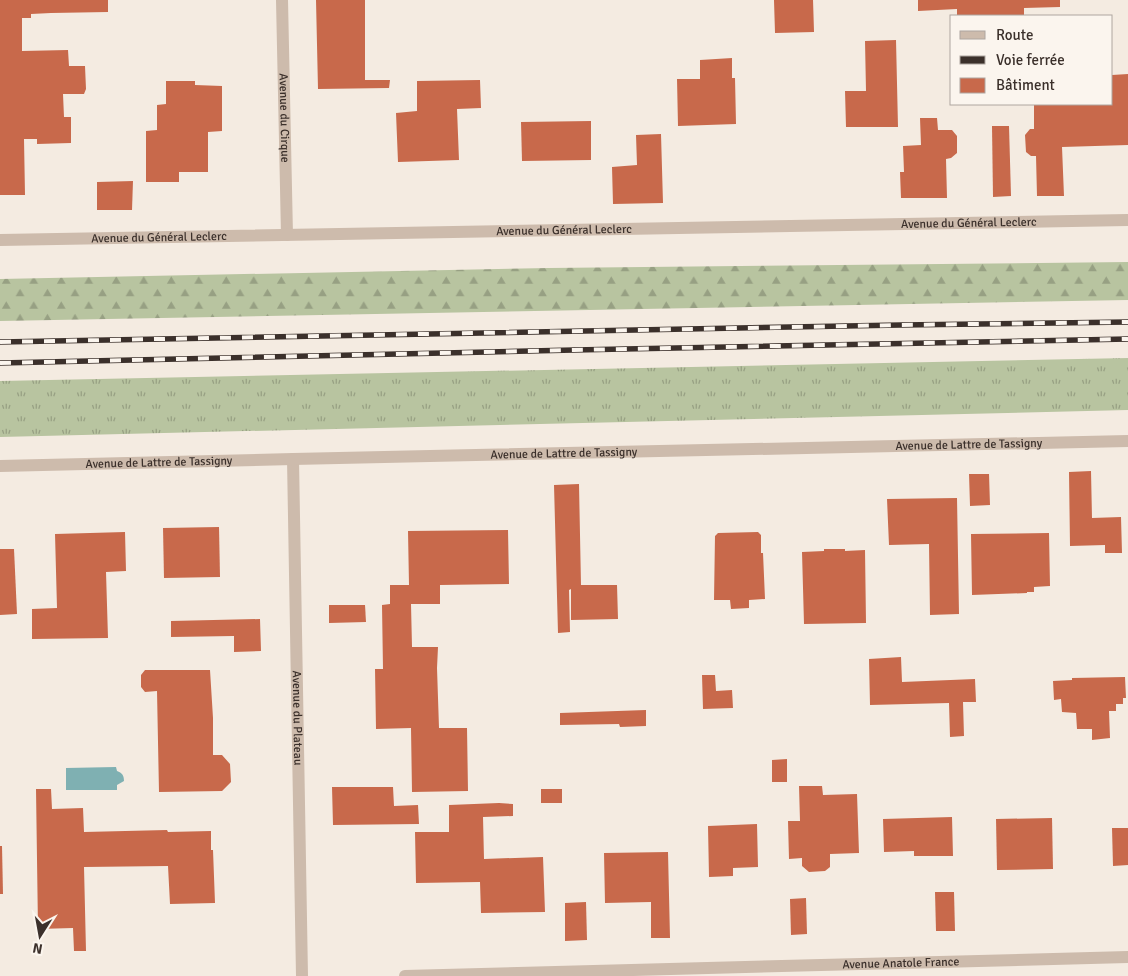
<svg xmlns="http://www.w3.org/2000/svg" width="1128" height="976" font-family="Signika,sans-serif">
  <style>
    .grass { fill: url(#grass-tufts) }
    .forest { fill: url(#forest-firs) }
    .water { fill: #7fb0b2 }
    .building { fill: #c8694b }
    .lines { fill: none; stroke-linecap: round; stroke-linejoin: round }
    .minor { stroke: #cdbbac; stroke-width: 12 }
    .tertiary { stroke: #cdbbac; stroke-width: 12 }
    .rail-casing { stroke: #3b302b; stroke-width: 5.5 }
    .rail { stroke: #fbf5ee; stroke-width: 4; stroke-dasharray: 11; stroke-linecap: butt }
    .labels { text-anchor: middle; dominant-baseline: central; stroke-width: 5; stroke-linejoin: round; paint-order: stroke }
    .street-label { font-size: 12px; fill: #3b302b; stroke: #fbf5ee }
  </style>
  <defs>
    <pattern id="grass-tufts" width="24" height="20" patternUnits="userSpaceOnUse" patternTransform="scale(1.25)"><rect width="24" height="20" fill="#b8c4a0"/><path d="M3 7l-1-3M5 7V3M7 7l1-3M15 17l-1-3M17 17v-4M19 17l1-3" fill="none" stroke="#97a083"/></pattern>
    <pattern id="forest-firs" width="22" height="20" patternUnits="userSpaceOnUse" patternTransform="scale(1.25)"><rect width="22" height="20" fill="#b8c4a0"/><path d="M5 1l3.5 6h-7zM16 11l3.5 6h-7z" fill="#97a083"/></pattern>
  </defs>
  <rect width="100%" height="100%" fill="#f4ebe1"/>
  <!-- grass -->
  <path class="grass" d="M1128,358V410L0,437V381Z"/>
  <!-- forest -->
  <path class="forest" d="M1128,262V300L0,321V279L549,268Z"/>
  <!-- water -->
  <path class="water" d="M116,767L117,771C122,773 124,775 124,781L117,785V790H66V768Z"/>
  <!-- building -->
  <g class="building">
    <path d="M0,0H108V12L51,13L31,14V18H22V51L68,50L69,66H85L86,89L84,94H63L64,117H71V143L37,144V139H24L25,195H0Z"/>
    <path d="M316,0H365V80H390L389,88L318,89Z"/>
    <path d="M774,0H813L814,32L775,33Z"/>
    <path d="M918,0H1060V7L1024,8V16H957V9L918,11Z"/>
    <path d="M896,40L898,127H846L845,91H866L865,41Z"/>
    <path d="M732,58V78H735L736,124L678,126L677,79H700V60Z"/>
    <path d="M1128,74V145L1062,147L1064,196H1037L1036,156H1031L1026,152L1025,135L1030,129H1034V104H1112V75Z"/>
    <path d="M480,80L481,108L457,109L459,160L398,162L396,113L417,111V81Z"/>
    <path d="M166,81H195V85L222,86V131L208,132V172H179V182H146V131L157,130V105L166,104Z"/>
    <path d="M920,118H937L938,130H952L957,136V153L951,158L946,159L947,198H901L900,172H904L903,146L921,145Z"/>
    <path d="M591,121V160L522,161L521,122Z"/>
    <path d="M992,126H1009L1011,196L993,197Z"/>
    <path d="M661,134L663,203L613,204L612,167L637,165L636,135Z"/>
    <path d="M133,181L132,210H97V182Z"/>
    <path d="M1091,471L1092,518L1121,517L1122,553H1105V545L1070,546L1069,472Z"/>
    <path d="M969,474H989L990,505L970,506Z"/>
    <path d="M579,484L581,585H617L618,619L571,620V589L569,590L570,632L558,633L554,485Z"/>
    <path d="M957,498L959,614L930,615L929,544L889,545L887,499Z"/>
    <path d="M219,527L220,577L164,578L163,528Z"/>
    <path d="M508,530L509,584L440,585V604H411L412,647H438L437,668L439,728H467L468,791L412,792L411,728L376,729L375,669H383L382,605L390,604V585H409L408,531Z"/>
    <path d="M125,532L126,571L106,572L108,638L32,639V609L57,608L55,534Z"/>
    <path d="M758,532L761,535V553H763L765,599L749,600V608L731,609L730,600H714L715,536L718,533Z"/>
    <path d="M1049,533L1050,586L1034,587V592H1027V593L972,595L971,534Z"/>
    <path d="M0,549H14L17,614L0,615Z"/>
    <path d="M824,549H845V551L865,550L866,623L804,624L802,552L824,551Z"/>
    <path d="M329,605H365L366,622L329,623Z"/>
    <path d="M260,619L261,651L234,652V636L171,637V621Z"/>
    <path d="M901,657L902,682L975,679L976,702H963L964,736L950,737L949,703L870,705L869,659Z"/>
    <path d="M145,670H210L213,718V755H222L230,764L231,782L222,791L159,792L157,691L145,692L141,687V675Z"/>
    <path d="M702,675H715L716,691L732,690L733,708L703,709Z"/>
    <path d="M1125,677L1126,698H1123V704H1116V711H1109L1110,738L1092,740V729H1077L1076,713L1062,712L1061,699L1054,700L1053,681L1072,680V678Z"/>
    <path d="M646,710V726L620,727L619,724L560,725V713Z"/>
    <path d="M787,759V782H772V760Z"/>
    <path d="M799,786H822L823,795L857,794L859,853L830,854V867L825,871L809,872L802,866V858L789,859L788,821H800Z"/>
    <path d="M332,787H393L394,806L418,805L419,824L333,825Z"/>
    <path d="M36,789H51L52,809L83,808L84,832L167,830L168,832L211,831V850H213L215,903L170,904L168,866L84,867L86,951H74L73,928L38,929Z"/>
    <rect x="541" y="789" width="21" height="14"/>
    <path d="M499,803L513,804V816L483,817L484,859L543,857L545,912L481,913L480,882L416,883L415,832H449V805Z"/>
    <path d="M952,817L953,856H914V851L884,852L883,819Z"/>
    <path d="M1052,818L1053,869L997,870L996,819Z"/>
    <path d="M757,824L758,867L733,868V876L709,877L708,826Z"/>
    <path d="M1112,828H1128V865L1113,866Z"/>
    <path d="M0,846H2L3,894H0Z"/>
    <path d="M668,852L670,938H651V902L605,903L604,853Z"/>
    <path d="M935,892H954L955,931H936Z"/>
    <path d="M806,898L807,934L791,935L790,899Z"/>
    <path d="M586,902L587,940L565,941V903Z"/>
  </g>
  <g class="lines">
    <!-- minor -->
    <g class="minor">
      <path id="s1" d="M282,0L287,235"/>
      <path id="s2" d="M0,240L1128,220"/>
      <path id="s3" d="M293,459L302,976"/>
      <path id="s4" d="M0,466L293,459L1128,441"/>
    </g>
    <!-- tertiary -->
    <path class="tertiary" id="s5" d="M405,976L1128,957"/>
    <defs>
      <g id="rail">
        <path d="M0,342L901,325L1128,322"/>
        <path d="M0,363L574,350L1128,339"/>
      </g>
    </defs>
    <!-- rail casing -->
    <use href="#rail" class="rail-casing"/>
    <!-- rail -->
    <use href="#rail" class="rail"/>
  </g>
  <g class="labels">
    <!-- street labels -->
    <g class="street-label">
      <text stroke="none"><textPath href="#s1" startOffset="118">Avenue du Cirque</textPath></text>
      <text stroke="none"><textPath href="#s2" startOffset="969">Avenue du Général Leclerc</textPath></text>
      <text stroke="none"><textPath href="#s2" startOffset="564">Avenue du Général Leclerc</textPath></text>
      <text stroke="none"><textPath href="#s2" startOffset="159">Avenue du Général Leclerc</textPath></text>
      <text stroke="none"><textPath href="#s4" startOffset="969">Avenue de Lattre de Tassigny</textPath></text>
      <text stroke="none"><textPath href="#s4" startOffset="564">Avenue de Lattre de Tassigny</textPath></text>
      <text stroke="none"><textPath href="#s4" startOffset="159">Avenue de Lattre de Tassigny</textPath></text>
      <text stroke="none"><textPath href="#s3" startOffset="259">Avenue du Plateau</textPath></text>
      <text stroke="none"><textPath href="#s5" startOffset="496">Avenue Anatole France</textPath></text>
    </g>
  </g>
  <!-- legend -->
  <rect x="950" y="15" width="162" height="90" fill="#fbf5ee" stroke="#aea6a0"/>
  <rect x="960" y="31" width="25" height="8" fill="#cdbbac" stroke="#aea6a0"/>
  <text x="996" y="40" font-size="15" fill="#3b302b">Route</text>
  <rect x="960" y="56" width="25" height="8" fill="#3b302b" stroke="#aea6a0"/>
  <text x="996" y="65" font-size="15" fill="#3b302b">Voie ferrée</text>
  <rect x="960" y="78" width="25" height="15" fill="#c8694b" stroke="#aea6a0"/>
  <text x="996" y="90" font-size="15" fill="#3b302b">Bâtiment</text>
  <!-- north arrow -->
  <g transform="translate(40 936) rotate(191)" stroke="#fbf5ee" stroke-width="4" paint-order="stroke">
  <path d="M0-4L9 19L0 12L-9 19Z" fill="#3b302b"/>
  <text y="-8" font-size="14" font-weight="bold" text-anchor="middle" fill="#3b302b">N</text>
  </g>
</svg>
